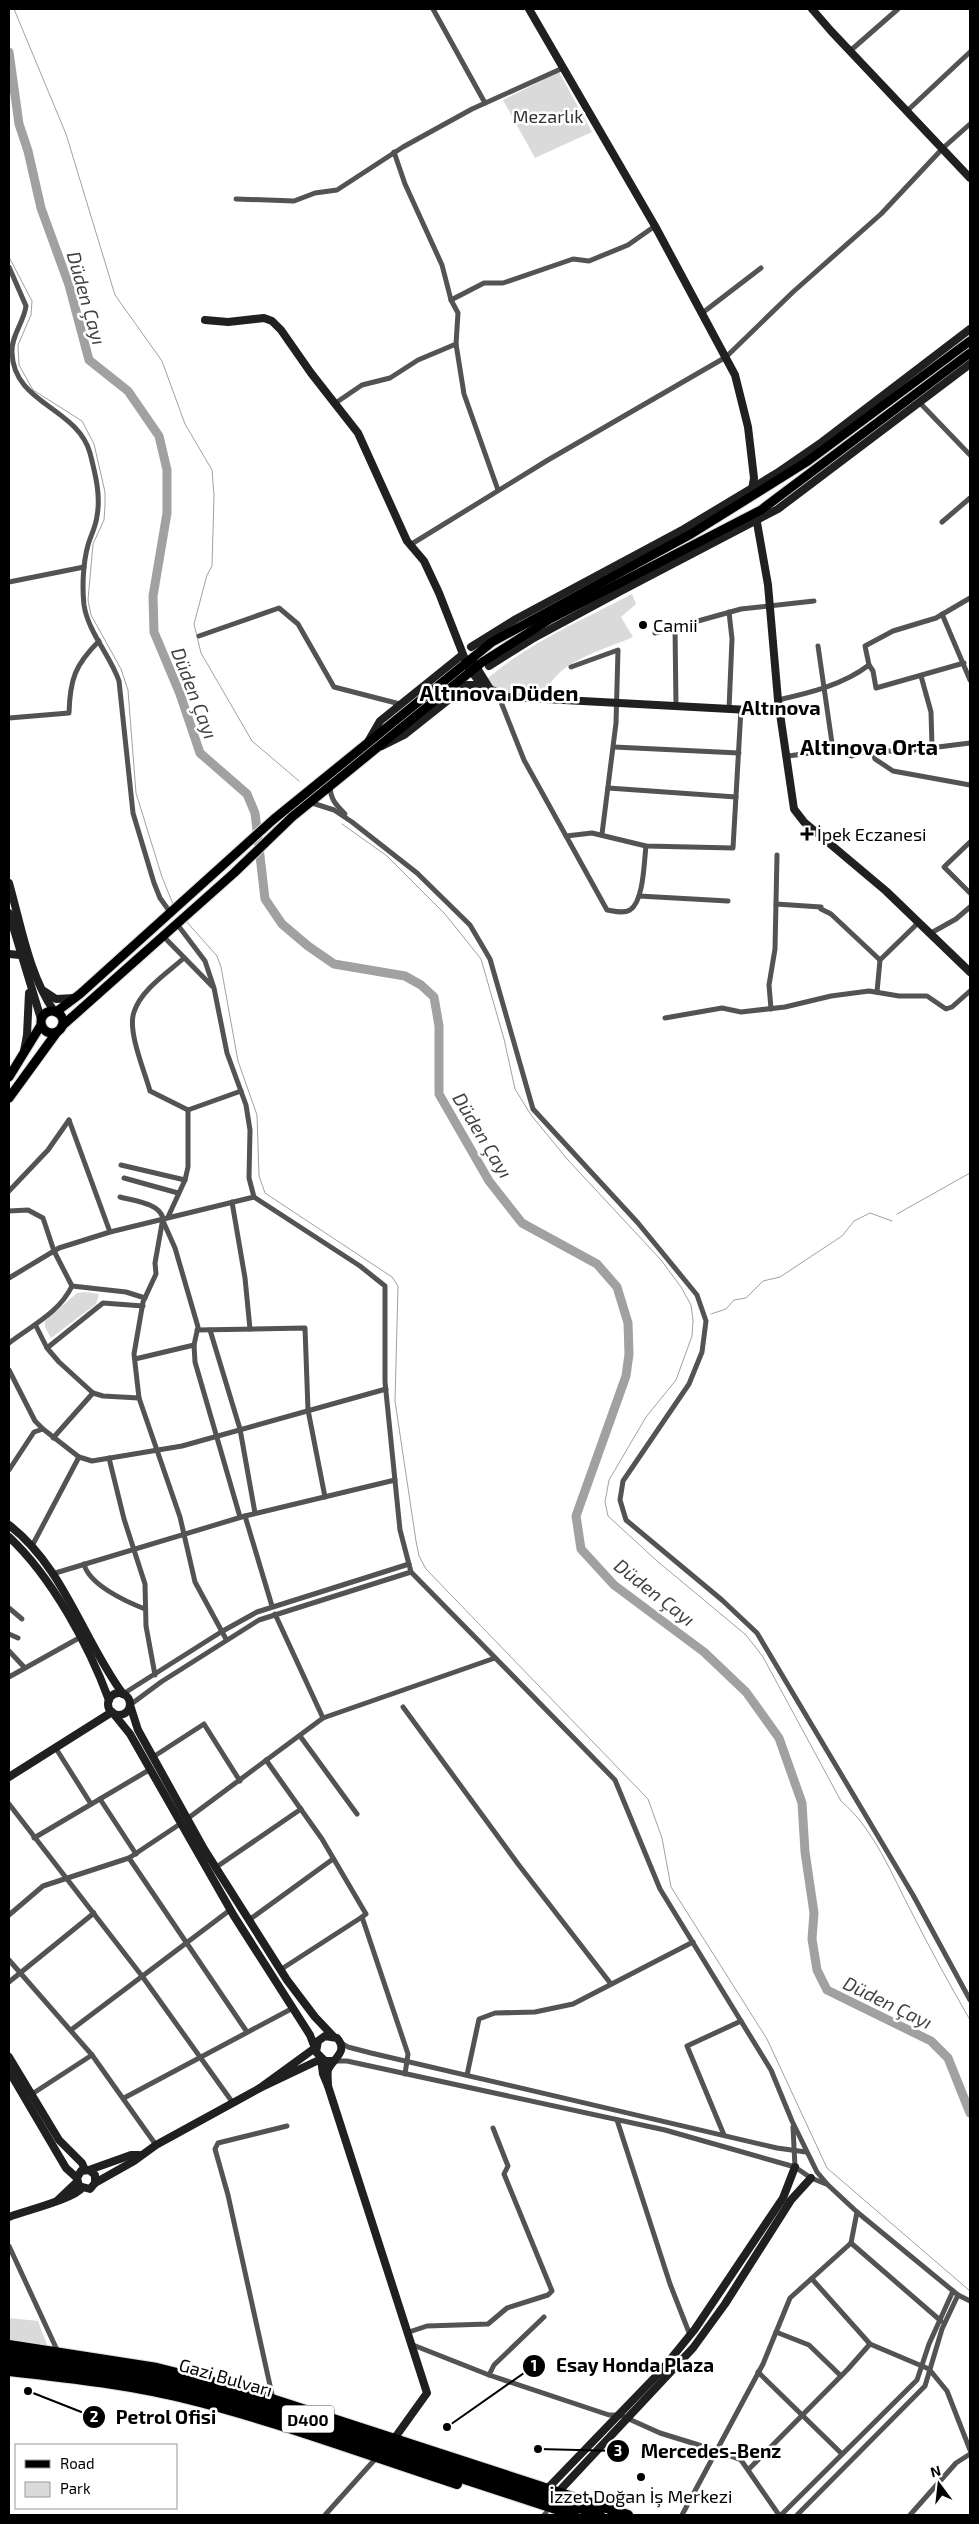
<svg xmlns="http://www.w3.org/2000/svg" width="979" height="2524" font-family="'Exo 2',sans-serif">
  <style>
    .green { fill: #dadada }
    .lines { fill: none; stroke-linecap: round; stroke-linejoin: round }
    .stream { stroke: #a1a1a1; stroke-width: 1 }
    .river { stroke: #a1a1a1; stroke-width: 9 }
    .primary-casing { stroke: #dbdbdb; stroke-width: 11 }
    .highway-casing { stroke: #dbdbdb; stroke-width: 12 }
    .street { stroke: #535353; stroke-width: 5 }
    .secondary { stroke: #202020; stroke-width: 8 }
    .primary { stroke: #000; stroke-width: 9 }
    .highway { stroke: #000; stroke-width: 10 }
    .poi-dot { fill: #000; stroke: #fff; stroke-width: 2 }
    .labels { text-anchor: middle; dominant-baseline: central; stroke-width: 5; stroke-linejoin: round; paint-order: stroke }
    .shield { fill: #fff; stroke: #4c4c4c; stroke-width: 1 }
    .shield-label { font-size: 16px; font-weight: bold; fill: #000 }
    .park-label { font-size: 18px; fill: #313131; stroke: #fff }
    .poi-label { font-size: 18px; fill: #000; stroke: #fff; text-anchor: start }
    .street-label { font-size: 18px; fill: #000; stroke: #fff }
    .water-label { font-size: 19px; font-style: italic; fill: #424242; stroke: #fff }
    .quarter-label { font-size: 20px; font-weight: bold; fill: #000; stroke: #fff }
    .district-label { font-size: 22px; font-weight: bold; fill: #000; stroke: #fff }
    .leader { fill: none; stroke: #000; stroke-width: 2 }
    .callout-dot { fill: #000; stroke: #fff; stroke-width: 2 }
    .mark-label { font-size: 15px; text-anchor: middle; font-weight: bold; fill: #fff }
    .callout-label { font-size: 19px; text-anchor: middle; font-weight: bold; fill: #000; stroke: #fff; stroke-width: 5; stroke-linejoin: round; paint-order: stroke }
  </style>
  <rect width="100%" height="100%" fill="#fff"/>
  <!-- green -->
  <g class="green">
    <path d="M559,72L592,132L535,158L503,100Z"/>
    <path d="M632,594L636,604L621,617L633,637C600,652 559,659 544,695C525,698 497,699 487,679C529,642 583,620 632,594Z"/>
    <path d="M85,1292L99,1294L96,1304L51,1338L45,1327V1321L77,1293Z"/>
    <path d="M9,2318L38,2321L49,2350L9,2344Z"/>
  </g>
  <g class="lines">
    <!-- stream -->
    <g class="stream">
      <path d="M14,9L66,134L115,295L162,361L185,424L212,470L214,495L212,566L207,575L194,624L201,653L252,741L299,781"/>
      <path d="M9,257L32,301L31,315L18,345L19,365L33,390L82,421L94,444L105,492V506L104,520L93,544L88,600L91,615L121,669L128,690L136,793L162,877L173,904"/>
      <path d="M342,824L387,856L445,914L481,959L504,1039L515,1089L531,1115L568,1160L661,1260L681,1287L691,1305L693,1320L692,1336L676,1380L646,1417L609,1480L605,1502L608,1516L657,1561L746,1635L763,1657L841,1801C874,1829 892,1875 912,1913C930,1949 950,1985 970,2020"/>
      <path d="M186,921L217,956L221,967L238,1061L257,1115L259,1176L265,1193L392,1277L398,1286L395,1401L416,1541L419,1556L426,1569L648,1799L662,1838L671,1887L767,2039L827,2168L970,2291"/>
      <path d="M897,1214L970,1173"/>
      <path d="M711,1314L726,1309L734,1300L746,1298L763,1281L780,1277L842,1236L854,1221L870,1213L892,1221"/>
    </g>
    <!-- river -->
    <path class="river" d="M9,52L19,124L28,151L41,208L69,285L89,360L128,391L159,436L167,470V513L153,596L154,632L180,694L200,753L247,794L255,813L265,899L282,924L308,946L334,964L405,976L421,985L434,997L439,1026V1094L489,1181L522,1223L597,1264L617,1287L628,1323L629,1354L626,1376L576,1516L581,1549L614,1585L704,1652L746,1692L779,1738L802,1803L805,1852L814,1913L812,1939L817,1970L827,1990L931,2041L948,2058L970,2113"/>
    <defs>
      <g id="primary">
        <circle cx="52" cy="1022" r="11"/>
        <path d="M56,1012L80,994L274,819L492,642L691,534L808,461L970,341"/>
        <path d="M62,1026L234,873L292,817L481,663L550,619L761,510L970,353"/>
        <path d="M9,1077L41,1025"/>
        <path d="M9,1098L57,1032"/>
      </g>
      <g id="highway">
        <path d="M9,2345L157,2368L241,2389L628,2515"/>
        <path d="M9,2354C85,2363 159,2375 234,2394L600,2515"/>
        <path d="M9,2363L134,2380L233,2403L574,2515"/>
        <path d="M9,2371C72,2378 135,2385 196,2401C285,2424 371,2456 457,2484"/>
      </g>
    </defs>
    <!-- primary casing -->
    <use href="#primary" class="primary-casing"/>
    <!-- highway casing -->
    <use href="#highway" class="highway-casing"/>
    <!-- street -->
    <g class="street">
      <path d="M433,9L485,103"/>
      <path d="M850,51L898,9"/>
      <path d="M907,111L970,52"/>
      <path d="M394,152L405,184L442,265L451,300L458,313L456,344L464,394L498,490"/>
      <path d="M236,199L294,201L315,193L337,190L403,147L472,109L563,68"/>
      <path d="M9,267L26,306C24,322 11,336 12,352C13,404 77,407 90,453C95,473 101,495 97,516C96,526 91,535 88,545C83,563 82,587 84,605C88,632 110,655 119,681L133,813L154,883L160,898L170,912"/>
      <path d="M451,300L484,283H503L573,259L589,261L628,245L655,226"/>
      <path d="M701,314L761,268"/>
      <path d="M920,403L970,455"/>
      <path d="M334,404L362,385L390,378L418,360L456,344"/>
      <path d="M942,522L970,498"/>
      <path d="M410,545L548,460L726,357L793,292L881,214L943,148L970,124"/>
      <path d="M9,582L84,567"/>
      <path d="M942,614L970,680"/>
      <path d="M675,627L676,706"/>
      <path d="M655,633L741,609L814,601"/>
      <path d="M199,636L279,608L298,624L334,687L400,704"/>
      <path d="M818,646L833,750"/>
      <path d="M869,665L873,671L876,688L964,663"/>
      <path d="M571,667L618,650L616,723L602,834"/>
      <path d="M921,676L931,712L932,747"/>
      <path d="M497,692L524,760L607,910C614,911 623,914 630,910C644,901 644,861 646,846"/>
      <path d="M778,700C809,693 843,685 869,665L865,646L893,631L936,618L970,598"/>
      <path d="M729,709L732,639L729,612"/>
      <path d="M9,718L69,713C70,679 75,665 99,641"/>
      <path d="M614,747L739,753"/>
      <path d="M872,749L875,759L893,771L970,785"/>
      <path d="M788,756L833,750L852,756L872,749L898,752L970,743"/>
      <path d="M330,785C330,799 336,805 345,814"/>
      <path d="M608,788L736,797"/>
      <path d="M309,802L334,810L352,822L417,873L470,925L490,959L533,1109L638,1223L697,1295L706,1321L702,1352L689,1384L623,1481L620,1500L626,1520L722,1600L757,1633L913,1895L970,2000"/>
      <path d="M566,836L592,833L646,846L733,848L741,709"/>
      <path d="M970,842L944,867L970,893"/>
      <path d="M639,896L728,901"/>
      <path d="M776,904L821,907"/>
      <path d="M821,909L831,914L880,960"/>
      <path d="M177,924L205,961L214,988L227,1053L246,1105L250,1130L249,1178L254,1197L360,1266L385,1286V1382L400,1530L411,1572L615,1780L660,1889L771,2070L792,2121L817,2172L828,2185L857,2212L958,2295L970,2301"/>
      <path d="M931,933L956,919L970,907"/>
      <path d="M163,936L212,986"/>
      <path d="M184,958C167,973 141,990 134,1012C127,1031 145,1072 150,1091L188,1110"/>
      <path d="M877,992L880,960L919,922"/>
      <path d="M771,1009L769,985L775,949L777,855"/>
      <path d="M665,1018L722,1008L741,1012L785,1007L831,996L869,991L899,996H927L946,1009L952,1007L970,991"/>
      <path d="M69,1120L110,1232"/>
      <path d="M121,1165L185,1180"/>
      <path d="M124,1178L178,1193"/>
      <path d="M9,1191L48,1150L69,1120"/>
      <path d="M120,1197C134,1201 159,1203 163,1218L155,1263L156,1274L143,1302L134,1354L139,1398L180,1517L195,1582L226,1639"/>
      <path d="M232,1202L245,1278L250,1329"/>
      <path d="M9,1211L28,1210L43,1218L54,1251L72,1286C59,1313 31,1326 9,1343"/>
      <path d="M168,1217L185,1180L188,1167V1110L241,1091"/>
      <path d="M163,1221L175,1248L198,1327L194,1345L195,1362L240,1517"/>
      <path d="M9,1278L59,1248L110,1232L254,1197"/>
      <path d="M72,1286L126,1292L145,1298"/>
      <path d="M36,1326L47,1348L59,1362L93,1393L103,1396L139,1398"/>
      <path d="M197,1330L305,1328L308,1410L325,1497"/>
      <path d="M210,1330L240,1429L255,1513"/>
      <path d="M47,1348L103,1303L143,1306"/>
      <path d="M135,1359L194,1345"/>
      <path d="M9,1370L35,1421L43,1429"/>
      <path d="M53,1438L93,1393"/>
      <path d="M109,1458L124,1519L145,1584L146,1626L155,1675"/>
      <path d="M9,1470L34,1432L43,1429L79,1457L92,1461L182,1446L386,1389"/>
      <path d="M245,1516L272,1606"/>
      <path d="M32,1546L79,1457"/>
      <path d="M84,1564C89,1585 127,1602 145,1609"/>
      <path d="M52,1574L245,1516L395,1480"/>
      <path d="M9,1608L22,1619"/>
      <path d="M275,1614L323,1718"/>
      <path d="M9,1634L18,1638"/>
      <path d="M9,1651L25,1668"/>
      <path d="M9,1677L79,1638"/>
      <path d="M123,1694L221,1632L257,1612L409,1564"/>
      <path d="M130,1705L161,1682L259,1620L411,1572"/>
      <path d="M403,1707L518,1864L611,1984"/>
      <path d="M300,1736L357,1814"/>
      <path d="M55,1747L91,1804"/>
      <path d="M153,1757L204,1724L240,1781"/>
      <path d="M266,1760L322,1839L366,1914L362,1917L408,2054L405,2074"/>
      <path d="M100,1799L136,1854"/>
      <path d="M9,1804L142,1976L233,2103"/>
      <path d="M187,1819L323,1718L495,1658"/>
      <path d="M34,1838L149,1770"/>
      <path d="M129,1858L247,2032"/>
      <path d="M215,1868L301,1809"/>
      <path d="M9,1915L43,1886L129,1858L180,1824"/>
      <path d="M249,1920L333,1859"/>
      <path d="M9,1960L92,2055L156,2145"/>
      <path d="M280,1970L362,1917"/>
      <path d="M9,1982L94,1913"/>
      <path d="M71,2030L230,1910"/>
      <path d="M340,2042L348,2047L371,2053L777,2148L806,2152"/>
      <path d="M334,2061H347L665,2130L795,2167"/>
      <path d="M467,2075L479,2019L495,2013L535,2012L573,2004L693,1942"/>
      <path d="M32,2094L92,2055"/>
      <path d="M124,2098L293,2008"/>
      <path d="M617,2120L670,2284L690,2335"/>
      <path d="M793,2127L795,2167L811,2178L826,2184"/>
      <path d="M724,2135L687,2046L741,2021"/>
      <path d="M851,2243L941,2321"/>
      <path d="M9,2246L58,2352"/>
      <path d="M812,2279L870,2344L929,2369L947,2391L970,2450"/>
      <path d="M409,2332L427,2326L488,2324L507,2308L548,2295L552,2291L504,2174L508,2166L493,2128"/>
      <path d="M776,2332L809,2345L841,2376"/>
      <path d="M413,2345L489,2375L609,2415H620L660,2433L715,2450L741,2460L779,2515"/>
      <path d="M758,2372L842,2454"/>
      <path d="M489,2375L494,2365L544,2317"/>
      <path d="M273,2399L228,2195L215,2149L218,2143L287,2126"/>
      <path d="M749,2469L848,2369L870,2344"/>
      <path d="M325,2515L378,2456"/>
      <path d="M544,2515L546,2513"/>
      <path d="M682,2515L763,2364L790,2298L851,2243L857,2212"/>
      <path d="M781,2515L917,2380L929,2344L953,2291"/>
      <path d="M797,2515L925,2386L942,2329L958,2295"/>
      <path d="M910,2515L956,2463L970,2454"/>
    </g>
    <!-- secondary -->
    <g class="secondary">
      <path d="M529,9L655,226L735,375L748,427L754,478L752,490"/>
      <path d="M812,9L831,31L970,178"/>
      <path d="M205,320L228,322L264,318L272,321L281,330L311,373L358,433L407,541L424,561L439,593L468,667L485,689H490L507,697L749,710L780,708"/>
      <path d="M756,517L768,585L778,700L794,809L804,822L886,891L970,972"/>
      <path d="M471,647L516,619L684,529L777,473L822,442L970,329"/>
      <path d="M474,663L490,689"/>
      <path d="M489,666L532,639L621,591L778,509L970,364"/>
      <path d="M369,740L380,721L462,655"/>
      <path d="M382,746L404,735L467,685H481"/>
      <path d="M9,883C21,925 29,975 54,1011"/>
      <path d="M9,913L41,1019"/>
      <path d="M9,954L20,955"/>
      <path d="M44,991L56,999L74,998"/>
      <path d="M24,1051L27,1035L29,993"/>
      <path d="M9,1525C64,1567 83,1640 123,1694"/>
      <path d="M9,1537C52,1577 89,1646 109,1700"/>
      <circle cx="119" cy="1704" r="11"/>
      <path d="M130,1705L138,1730L204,1849L287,1980L315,2017L333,2036"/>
      <path d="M113,1713L130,1734L234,1916L310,2035L315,2048L260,2088L321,2059L323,2074L328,2086C328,2081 327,2074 328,2070C333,2058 349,2052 337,2038L325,2036L318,2041L316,2052L325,2061H334"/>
      <path d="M9,1777L112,1712"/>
      <path d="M9,2057L59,2140L82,2163L85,2170"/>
      <path d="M9,2071L66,2168L77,2178L79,2186L90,2189L95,2183V2175L89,2170L81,2171L77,2178"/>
      <path d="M328,2086L427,2393L394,2439"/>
      <path d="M89,2170L131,2155H139"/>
      <path d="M95,2183L134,2161L156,2145L260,2088"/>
      <path d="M58,2200L77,2182"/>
      <path d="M9,2217C24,2211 74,2199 82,2188"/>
      <path d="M547,2489L660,2372L695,2329L783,2198L795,2167"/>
      <path d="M560,2493L562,2488L693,2348L725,2304L791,2200L811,2178"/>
    </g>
    <!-- primary -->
    <use href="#primary" class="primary"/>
    <!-- highway -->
    <use href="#highway" class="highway"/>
  </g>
  <!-- markers -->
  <g class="poi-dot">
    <circle cx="643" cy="625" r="5"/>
    <path d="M804.5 826.5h5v5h5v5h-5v5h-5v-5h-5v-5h5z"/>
    <circle cx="641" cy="2477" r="5"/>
  </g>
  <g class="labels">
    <!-- shield labels -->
    <rect class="shield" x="282" y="2405.5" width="52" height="27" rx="4"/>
    <g class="shield-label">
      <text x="308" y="2419">D400</text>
    </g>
    <!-- park labels -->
    <g class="park-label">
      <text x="548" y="116">Mezarlık</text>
    </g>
    <!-- poi labels -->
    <g class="poi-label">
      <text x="653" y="625">Camii</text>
      <text x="817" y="834">İpek Eczanesi</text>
      <text x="641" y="2496" text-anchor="middle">İzzet Doğan İş Merkezi</text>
    </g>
    <!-- street labels -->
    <g class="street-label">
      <text transform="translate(226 2377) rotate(16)">Gazi Bulvarı</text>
    </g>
    <!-- water labels -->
    <g class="water-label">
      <text transform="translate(87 298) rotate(74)">Düden Çayı</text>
      <text transform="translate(195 693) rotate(69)">Düden Çayı</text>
      <text transform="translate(483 1135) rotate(59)">Düden Çayı</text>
      <text transform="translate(655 1592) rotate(38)">Düden Çayı</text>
      <text transform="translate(888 2002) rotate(26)">Düden Çayı</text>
    </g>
    <!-- quarter labels -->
    <g class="quarter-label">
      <text x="781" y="707">Altınova</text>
    </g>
    <!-- district labels -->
    <g class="district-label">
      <text x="499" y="692">Altınova Düden</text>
      <text x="869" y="746">Altınova Orta</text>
    </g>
  </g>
  <!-- callouts -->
  <path class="leader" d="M447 2427L534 2366M28 2391L94 2417M538 2449L618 2451"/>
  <g class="callout-dot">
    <circle cx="447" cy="2427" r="5"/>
    <circle cx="28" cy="2391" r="5"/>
    <circle cx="538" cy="2449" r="5"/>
    <circle cx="534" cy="2366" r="12"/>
    <circle cx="94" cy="2417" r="12"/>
    <circle cx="618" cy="2451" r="12"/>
  </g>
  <g class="mark-label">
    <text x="534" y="2371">1</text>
    <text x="94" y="2422">2</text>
    <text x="618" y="2456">3</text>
  </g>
  <g class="callout-label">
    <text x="635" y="2372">Esay Honda Plaza</text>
    <text x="166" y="2424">Petrol Ofisi</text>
    <text x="711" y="2458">Mercedes-Benz</text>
  </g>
  <!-- border -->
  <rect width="979" height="2524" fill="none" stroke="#000000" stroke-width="20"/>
  <!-- legend -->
  <rect x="15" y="2444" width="162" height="65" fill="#ffffff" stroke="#999999"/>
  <rect x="25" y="2460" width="25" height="8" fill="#000000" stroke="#999999"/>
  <text x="60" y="2469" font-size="15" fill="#000000">Road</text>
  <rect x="25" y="2482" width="25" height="15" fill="#dadada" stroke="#999999"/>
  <text x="60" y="2494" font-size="15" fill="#000000">Park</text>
  <!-- north arrow -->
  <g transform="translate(939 2484) rotate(345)" stroke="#ffffff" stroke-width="4" paint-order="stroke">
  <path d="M0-4L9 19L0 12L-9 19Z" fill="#000000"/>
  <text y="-8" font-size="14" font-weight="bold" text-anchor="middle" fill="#000000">N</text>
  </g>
</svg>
